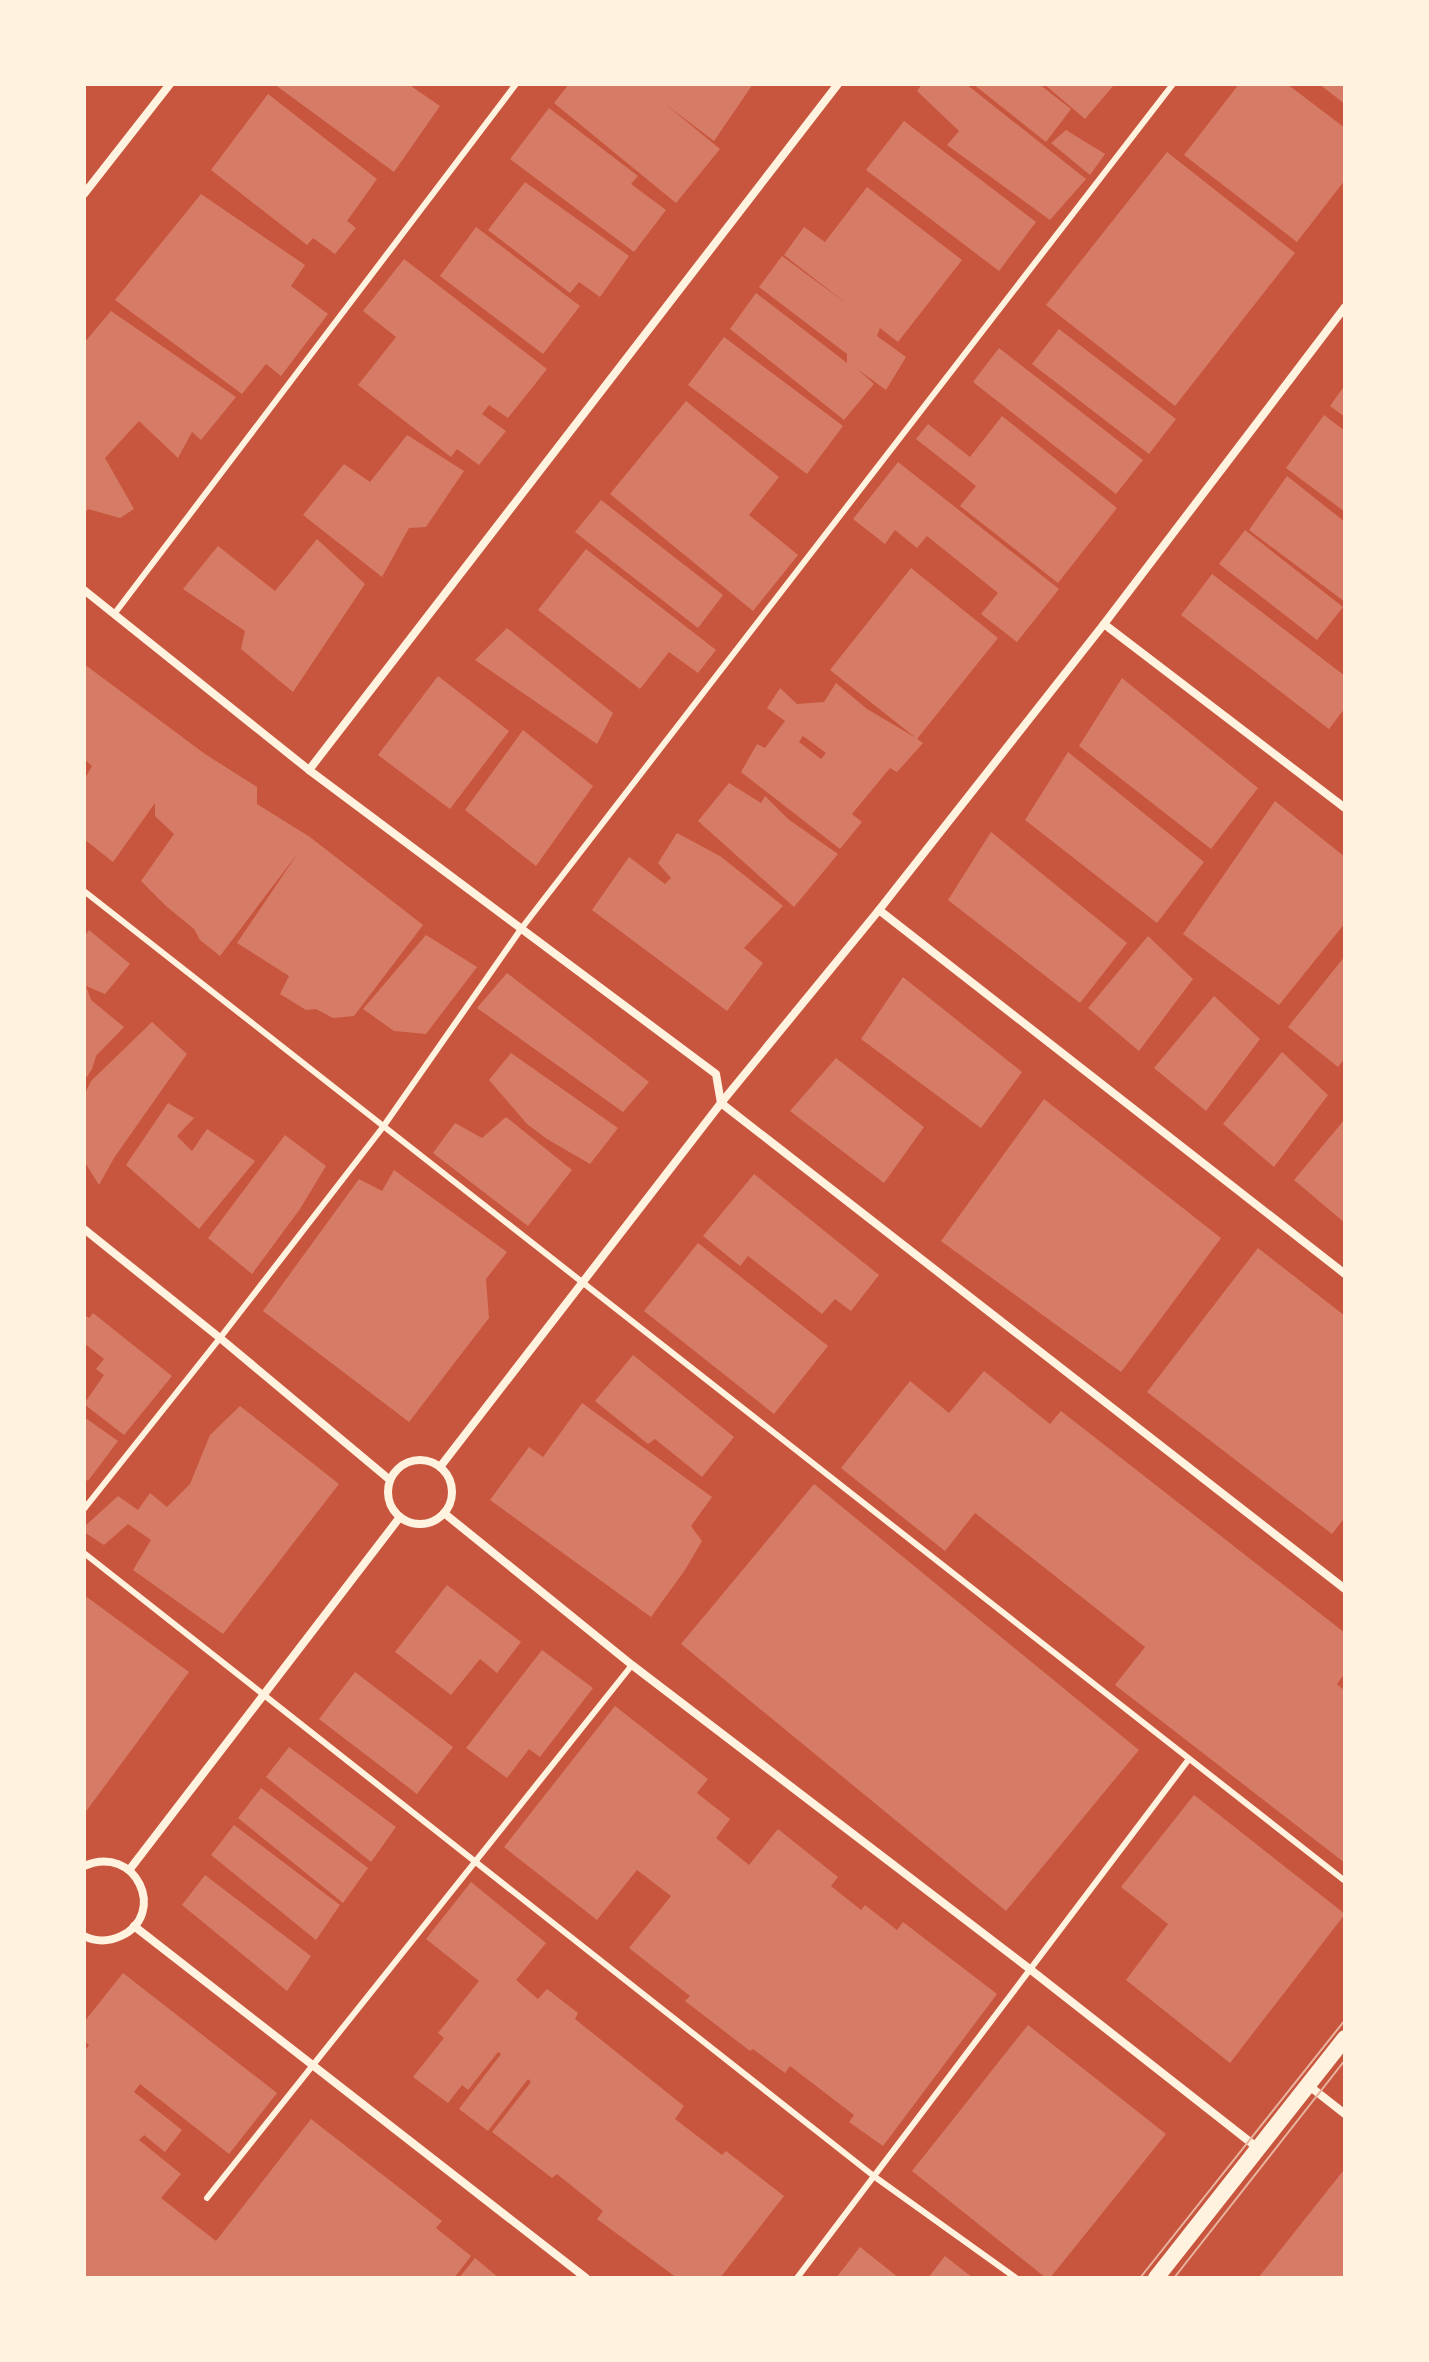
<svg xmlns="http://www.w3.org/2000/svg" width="1429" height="2362" font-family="Jost,sans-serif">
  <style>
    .building { fill: #d67c66; fill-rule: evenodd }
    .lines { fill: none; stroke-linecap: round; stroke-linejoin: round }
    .service { stroke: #fff3e0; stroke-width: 6 }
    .minor { stroke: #fff3e0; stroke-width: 8 }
    .secondary { stroke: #fff3e0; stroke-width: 16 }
    .tram { stroke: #e9b49f; stroke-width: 2 }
  </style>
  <rect width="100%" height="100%" fill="#c8553d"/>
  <!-- building -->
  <g class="building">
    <path d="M274,84H408L440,106L394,172Z"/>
    <path d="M569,84H753L714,141L664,103L720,149L676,203L554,103Z"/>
    <path d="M922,84H966L1086,179L1050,220L947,145L959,131L917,91Z"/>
    <path d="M973,84H1039L1071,109L1046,142Z"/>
    <path d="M1044,84H1110L1113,86L1085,119Z"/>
    <path d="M1239,84H1287L1345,128V180L1297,242L1184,155Z"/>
    <path d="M1319,84H1345V104Z"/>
    <path d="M268,94L377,179L347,221L356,228L335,254L313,238L307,245L211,170Z"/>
    <path d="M549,108L638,176L631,184L666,210L634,252L510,159Z"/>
    <path d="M904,121L1036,222L999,271L866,170Z"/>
    <path d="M1066,130L1105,154L1090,175L1051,143Z"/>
    <path d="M1167,152L1295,253L1175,406L1046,305Z"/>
    <path d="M525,182L629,256L600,297L579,282L570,293L488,230Z"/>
    <path d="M867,187L962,260L898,342L880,328L877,336L906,357L886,390L857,369L874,384L844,420L730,329L756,293L847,363V354L759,287L782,256L851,307L784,255L804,227L825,242Z"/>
    <path d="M201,194L305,265L291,286L328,314L281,376L266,364L242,394L115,300Z"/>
    <path d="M476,227L580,306L543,354L440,276Z"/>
    <path d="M404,259L547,369L508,418L489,405L482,414L506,431L479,465L457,449L451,457L358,385L396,337L363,311Z"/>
    <path d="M111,311L236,397L201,440L192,432L178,458L139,421L105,458L134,509L120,518L88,509L84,515V343Z"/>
    <path d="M1059,329L1176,419L1149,454L1032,364Z"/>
    <path d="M724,337L843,426L807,474L688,385Z"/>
    <path d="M999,348L1143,460L1116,494L973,382Z"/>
    <path d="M1345,385V417L1330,406Z"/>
    <path d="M686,401L779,477L749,515L798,555L753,611L610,494Z"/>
    <path d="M1324,415L1345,431V512L1286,468Z"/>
    <path d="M1002,416L1117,508L1058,583L960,506L976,486L916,439L928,424L970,457Z"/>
    <path d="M407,435L464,471L426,527L409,528L382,577L303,515L344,464L370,482Z"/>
    <path d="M898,462L1059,589L1017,642L981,614L998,593L927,536L917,548L895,530L885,544L853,519Z"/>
    <path d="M1287,476L1345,522V602L1249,530Z"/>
    <path d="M601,500L723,595L698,628L575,532Z"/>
    <path d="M1245,530L1343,607L1317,640L1219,564Z"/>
    <path d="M317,539L365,584L293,692L241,649L245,631L183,589L218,546L275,591Z"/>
    <path d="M586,549L716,650L698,673L669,652L640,689L538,610Z"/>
    <path d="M911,568L998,638L917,739L923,743L897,772L890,768L852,814L862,822L840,849L741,772L757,744L765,748L785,721L767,708L780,688L797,704L824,702L836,683L867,709L916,738L830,670ZM803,736L826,753L821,759L799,742Z"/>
    <path d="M1212,574L1345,676V708L1329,729L1181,615Z"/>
    <path d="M507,628L613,713L597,744L475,660Z"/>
    <path d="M84,664L205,754L257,787V804L310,837L423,925L354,1016L333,1018L316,1009L306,1010L280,994L289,976L237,943L298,853L220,956L200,940L194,929L166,906L141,881L174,834L155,816V803L113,862L84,839V780L92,766L84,759Z"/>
    <path d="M438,676L509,731L450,809L378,755Z"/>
    <path d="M1122,678L1258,788L1211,849L1079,746Z"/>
    <path d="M523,730L593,786L536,866L465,810Z"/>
    <path d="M1068,752L1204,862L1157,923L1025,820Z"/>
    <path d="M729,783L761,803L765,796L788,819L838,854L794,907L698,821Z"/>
    <path d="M1275,801L1345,857V923L1279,1005L1183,934Z"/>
    <path d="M991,832L1127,943L1080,1003L948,900Z"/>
    <path d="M677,833L720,856L783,906L744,948L763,963L727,1011L592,910L629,857L665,884L671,878L658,863Z"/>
    <path d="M89,930L130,964L105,994L86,986L91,1000L124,1027L96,1056L92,1069L84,1081V937Z"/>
    <path d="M426,935L477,967L426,1034L394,1031L363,1009Z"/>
    <path d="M1148,936L1193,979L1139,1051L1088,1008Z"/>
    <path d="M1345,956V1058L1338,1067L1288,1027Z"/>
    <path d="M507,973L649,1082L623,1112L477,1008Z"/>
    <path d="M903,977L1022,1072L981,1128L861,1039Z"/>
    <path d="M1214,996L1260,1039L1206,1111L1154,1068Z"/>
    <path d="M152,1022L187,1054L114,1158L99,1185L84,1161V1095L91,1081Z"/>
    <path d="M1282,1052L1328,1095L1274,1167L1223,1124Z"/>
    <path d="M511,1053L618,1128L590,1164L547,1139L527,1124L489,1080Z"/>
    <path d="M836,1058L924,1127L884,1183L790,1111Z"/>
    <path d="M1044,1099L1221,1238L1121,1372L941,1241Z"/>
    <path d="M168,1103L194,1118L177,1136L192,1151L207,1129L255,1161L199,1229L126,1165Z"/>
    <path d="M506,1117L572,1170L528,1226L433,1153L455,1123L482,1138Z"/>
    <path d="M1345,1119V1223L1294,1180Z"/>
    <path d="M285,1135L326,1166L300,1209L252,1274L208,1238Z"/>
    <path d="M394,1170L507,1252L486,1279L489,1318L409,1422L263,1311L359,1179L382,1191Z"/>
    <path d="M754,1174L879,1275L851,1311L835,1299L822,1314L748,1256L740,1266L703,1236Z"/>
    <path d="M698,1243L828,1346L774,1414L644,1311Z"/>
    <path d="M1258,1248L1345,1316V1517L1332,1534L1147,1392Z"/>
    <path d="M93,1313L172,1376L124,1435L84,1404L104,1375L96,1369L104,1359L84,1343V1315L89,1318Z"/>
    <path d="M633,1355L734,1437L702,1477L655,1439L648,1444L595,1401Z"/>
    <path d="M984,1371L1050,1424L1061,1411L1345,1633V1673L1337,1684L1345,1691V1863L1115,1685L1145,1647L975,1513L945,1551L841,1468L910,1381L949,1413Z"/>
    <path d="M582,1403L712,1497L691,1526L702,1541L685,1570L651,1617L490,1500L529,1447L543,1457Z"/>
    <path d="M240,1406L339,1484L223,1634L133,1570L151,1540L128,1524L104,1545L84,1532V1527L118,1496L138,1510L150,1493L167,1507L190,1484L210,1435Z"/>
    <path d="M84,1417L118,1441L88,1481L84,1478Z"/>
    <path d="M814,1484L1139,1750L1006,1911L681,1644Z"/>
    <path d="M447,1585L521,1642L497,1673L480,1659L451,1695L395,1652Z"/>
    <path d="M84,1595L189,1672L84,1814Z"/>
    <path d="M542,1650L593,1688L540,1757L529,1749L507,1778L466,1748Z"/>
    <path d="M355,1672L453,1747L417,1794L319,1719Z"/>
    <path d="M615,1706L708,1779L697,1793L730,1819L716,1838L749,1865L778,1829L838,1877L831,1886L861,1910L865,1905L897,1930L903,1922L997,1994L883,2146L849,2122L854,2115L790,2066L785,2073L753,2049L750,2051L685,2001L690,1996L629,1948L671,1896L637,1870L597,1920L504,1847Z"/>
    <path d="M289,1747L396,1827L371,1862L266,1777Z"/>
    <path d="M261,1788L368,1868L343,1903L238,1818Z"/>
    <path d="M1194,1795L1345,1914L1230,2063L1126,1980L1168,1924L1121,1887Z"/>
    <path d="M234,1825L340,1905L316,1940L211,1855Z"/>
    <path d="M205,1875L311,1956L287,1991L182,1905Z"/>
    <path d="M471,1882L546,1943L516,1980L538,1999L547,1989L578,2013L575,2019L684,2106L675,2119L722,2155L726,2151L784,2196L720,2278H677L597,2219L603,2211L557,2174L552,2178L492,2132L531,2082L528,2079L488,2131L459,2109L501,2054L498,2052L468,2090L462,2085L448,2103L413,2077L444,2038L438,2033L479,1981L426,1939Z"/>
    <path d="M123,1973L277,2093L229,2154L140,2084L134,2092L182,2130L165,2152L144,2135L139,2140L181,2174L161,2198L216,2241L311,2119L442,2221L436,2228L471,2256L454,2278H84V2052L89,2045L84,2041V2022Z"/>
    <path d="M1028,2025L1166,2134L1050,2278H1046L912,2171Z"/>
    <path d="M1343,2171L1345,2172V2278H1258Z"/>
    <path d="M860,2247L899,2278H836Z"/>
    <path d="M945,2256L973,2278H928Z"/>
    <path d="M475,2258L499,2278H459Z"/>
  </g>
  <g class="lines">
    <!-- service -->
    <g class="service">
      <path d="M115,613L516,84"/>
      <path d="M84,891L1345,1881"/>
      <path d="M84,1509L220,1338L383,1127L521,929L1173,84"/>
      <path d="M84,1553L875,2177L1016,2278"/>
      <path d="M207,2198L632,1665"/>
      <path d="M797,2278L1189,1759"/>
    </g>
    <!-- minor -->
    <g class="minor">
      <path d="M84,194L170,84"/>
      <path d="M84,590L309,770L716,1074L721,1103L1345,1589"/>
      <path d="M1104,624L1345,808"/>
      <path d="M309,770L838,84"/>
      <path d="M879,910L1345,1274"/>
      <path d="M84,1229L220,1338L390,1480"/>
      <circle cx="420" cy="1492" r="32"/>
      <path d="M440,1467L721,1103L879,910L1104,624L1345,307"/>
      <path d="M444,1513L632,1665L1031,1970L1259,2149"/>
      <path d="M84,1866C136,1843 168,1914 121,1936C108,1942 96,1942 84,1936"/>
      <path d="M130,1869L400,1517"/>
      <path d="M134,1926L586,2278"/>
      <path d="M1308,2085L1345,2114"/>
    </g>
    <!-- secondary -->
    <path class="secondary" d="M1156,2278L1345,2038"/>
    <!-- tram -->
    <g class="tram">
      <path d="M1140,2278L1345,2020"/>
      <path d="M1174,2278L1345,2060"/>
    </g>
  </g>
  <!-- border -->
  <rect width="1429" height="2362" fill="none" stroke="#fff3e0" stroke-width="172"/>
</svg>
